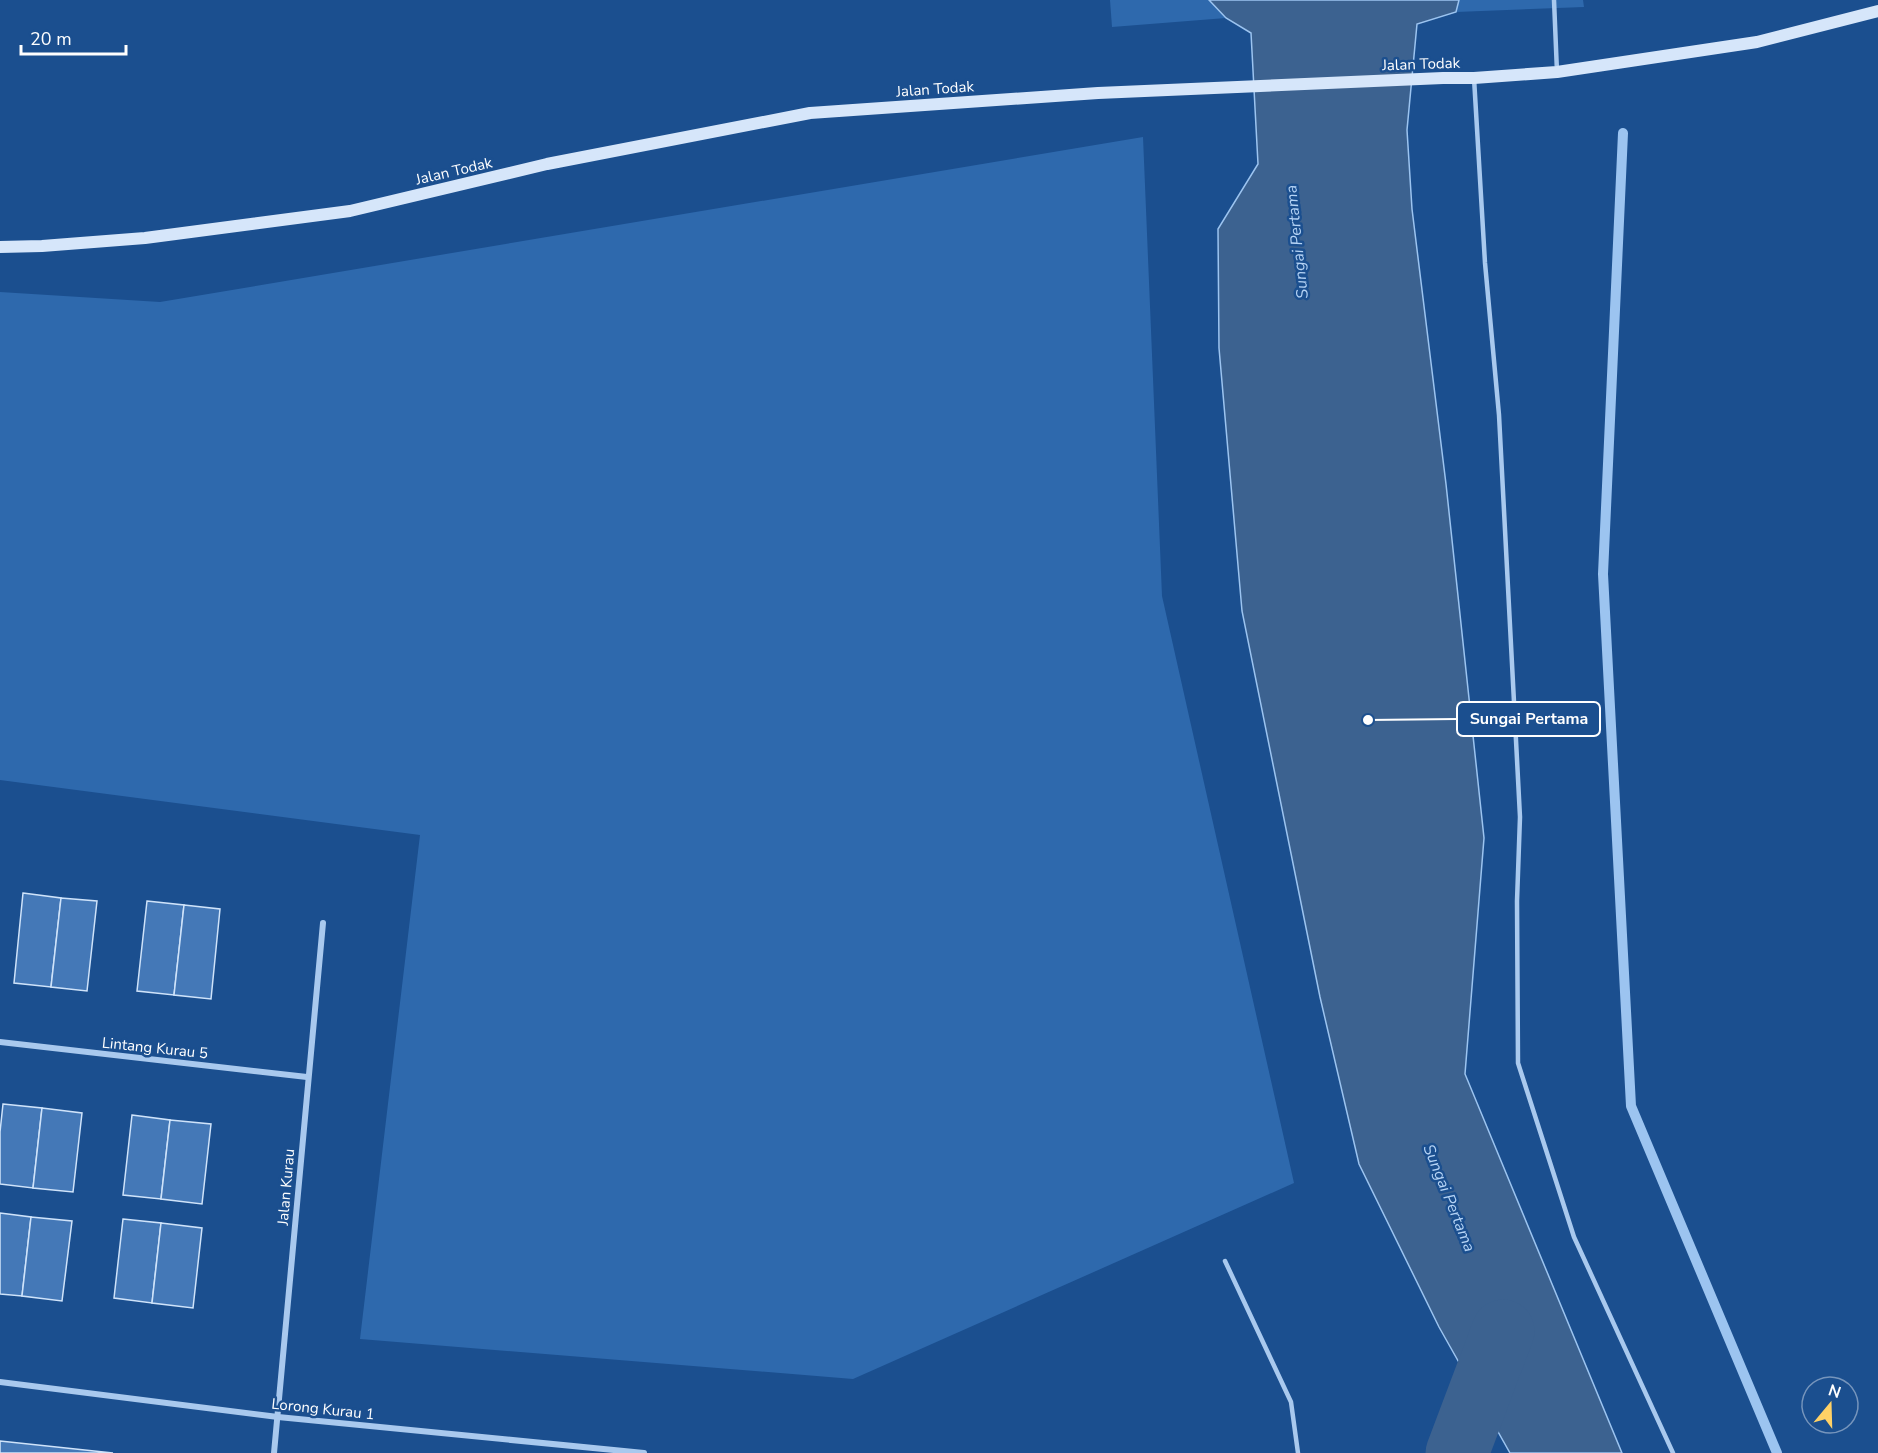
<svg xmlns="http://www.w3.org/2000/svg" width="1878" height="1453" font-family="'Nunito Sans',sans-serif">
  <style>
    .green { fill: #2e69ad }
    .water { fill: #3c6290; stroke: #9cc4f0; stroke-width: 1.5 }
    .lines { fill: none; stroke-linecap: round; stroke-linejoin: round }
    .stream { stroke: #9cc4f0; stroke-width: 10 }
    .river { stroke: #3c6290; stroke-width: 63 }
    .building { fill: #4478b7; stroke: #cfe3fa; stroke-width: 1.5 }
    .service { stroke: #a9c9ee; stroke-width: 4.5 }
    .minor { stroke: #a9c9ee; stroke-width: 6 }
    .secondary { stroke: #d6e6fa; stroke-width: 12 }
    .labels { text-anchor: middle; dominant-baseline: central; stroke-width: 5; stroke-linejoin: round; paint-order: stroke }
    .street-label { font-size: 15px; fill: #fff; stroke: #1b4f8f }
    .water-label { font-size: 16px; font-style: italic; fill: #b5d3f5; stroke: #1b4f8f }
    .leader { fill: none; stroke: #fff; stroke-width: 2 }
    .callout-dot { fill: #fff; stroke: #1b4f8f; stroke-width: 2 }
    .callout { fill: #1b4f8f; stroke: #fff; stroke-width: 2 }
    .callout-label { font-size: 16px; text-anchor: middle; font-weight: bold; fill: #fff }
  </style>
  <rect width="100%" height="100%" fill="#1b4f8f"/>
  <!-- green -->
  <g class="green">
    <path d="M1110,0H1209L1226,18L1112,27Z"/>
    <path d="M1459,0H1583L1584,7L1456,12Z"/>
    <path d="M1143,137L1162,596L1294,1183L853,1379L360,1339L420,835L0,780V292L160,302Z"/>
  </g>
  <!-- water -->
  <path class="water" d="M1209,0H1459L1456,12L1417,24L1407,130L1412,209L1446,484L1484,838L1465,1074L1622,1453H1510L1439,1327L1359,1164L1320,997L1242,611L1219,348L1218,229L1258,164L1251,33L1226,18Z"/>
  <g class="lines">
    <!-- stream -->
    <path class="stream" d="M1623,133L1603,574L1631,1106L1777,1453"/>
    <!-- river -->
    <path class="river" d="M1457,1453L1503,1331"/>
  </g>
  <!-- building -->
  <g class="building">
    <path d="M23,893L61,898L51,987L14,983Z"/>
    <path d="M61,898L97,901L87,991L51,987Z"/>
    <path d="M147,901L184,905L174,995L137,991Z"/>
    <path d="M184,905L220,909L211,999L174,995Z"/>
    <path d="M3,1104L42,1108L33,1188L0,1184V1132Z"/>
    <path d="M42,1108L82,1113L73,1192L33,1188Z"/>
    <path d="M132,1115L170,1120L161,1199L123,1195Z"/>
    <path d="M170,1120L211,1124L202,1204L161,1199Z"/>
    <path d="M0,1213L31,1217L22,1296L0,1294Z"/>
    <path d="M31,1217L72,1221L62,1301L22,1296Z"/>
    <path d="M123,1219L161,1223L152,1303L114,1298Z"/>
    <path d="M161,1223L202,1228L193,1308L152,1303Z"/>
    <path d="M0,1441L113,1453H0Z"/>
  </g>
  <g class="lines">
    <!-- service -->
    <g class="service">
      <path d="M1554,0L1557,72"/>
      <path d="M1474,78L1485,263L1499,415L1520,817L1517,901L1518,1063L1574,1237L1673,1453"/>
      <path d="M1225,1261L1291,1402L1298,1453"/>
    </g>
    <!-- minor -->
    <g class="minor">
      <path d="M0,1042L307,1077"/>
      <path d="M0,1382L278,1417L644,1453"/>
      <path d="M274,1453L323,923"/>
    </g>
    <!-- secondary -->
    <path class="secondary" d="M0,247L42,246L145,238L350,211L547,164L810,113L1098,93L1443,78H1474L1557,72L1757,42L1878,11"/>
  </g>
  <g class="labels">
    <!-- street labels -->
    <g class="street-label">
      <text transform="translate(1421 64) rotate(-2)">Jalan Todak</text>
      <text transform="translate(935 89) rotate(-4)">Jalan Todak</text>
      <text transform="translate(454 171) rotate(-13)">Jalan Todak</text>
      <text transform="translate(155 1048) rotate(6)">Lintang Kurau 5</text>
      <text transform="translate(286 1187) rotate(-85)">Jalan Kurau</text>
      <text transform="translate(323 1409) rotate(6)">Lorong Kurau 1</text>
    </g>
    <!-- water labels -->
    <g class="water-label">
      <text transform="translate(1297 242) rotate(-96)">Sungai Pertama</text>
      <text transform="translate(1449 1198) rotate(68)">Sungai Pertama</text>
    </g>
  </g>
  <!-- callouts -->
  <path class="leader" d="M1368 720L1457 719"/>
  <circle class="callout-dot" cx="1368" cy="720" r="6"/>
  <rect class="callout" x="1457" y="702" width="143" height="34" rx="6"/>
  <g class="callout-label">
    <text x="1529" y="724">Sungai Pertama</text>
  </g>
  <!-- north arrow -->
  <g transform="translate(1830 1405) rotate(19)"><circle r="28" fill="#1b4f8f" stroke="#7695bc" stroke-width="1.5"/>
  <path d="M0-4.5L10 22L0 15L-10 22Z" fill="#ffd166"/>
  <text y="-9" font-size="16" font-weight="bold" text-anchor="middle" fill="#ffffff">N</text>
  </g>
  <!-- scale -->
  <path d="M21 45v9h105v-9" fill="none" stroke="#ffffff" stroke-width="3"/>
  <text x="30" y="45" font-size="18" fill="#ffffff" stroke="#1b4f8f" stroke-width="4.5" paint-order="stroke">20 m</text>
</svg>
